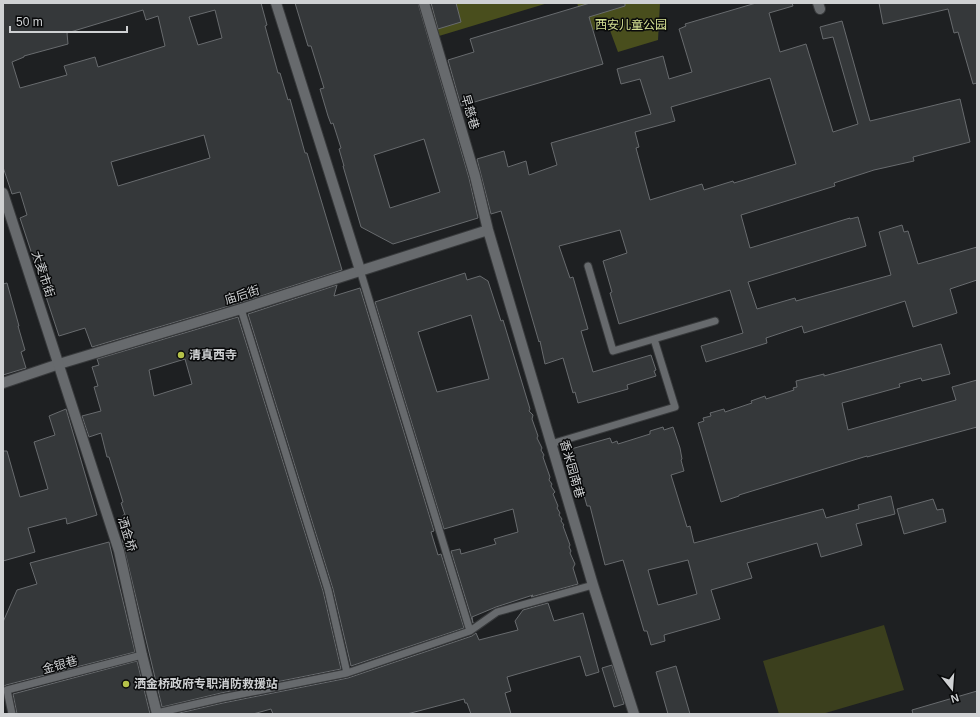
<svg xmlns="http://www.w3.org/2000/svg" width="980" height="717" font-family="Helvetica,'Noto Sans SC',sans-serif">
	<rect width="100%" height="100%" fill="#1e2022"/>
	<!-- green -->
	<path fill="#3b3f1d" d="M884,625L904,690L822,714H779L763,661Z"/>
	<!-- forest -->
	<path fill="#494e1d" d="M431,3H548L439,36Z
		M577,3H660L658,40L618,52L608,25L587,32Z"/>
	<!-- building -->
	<path fill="#35383a" stroke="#686b6e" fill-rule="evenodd" d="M3,3H261L267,25L265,26L278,73H280L288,100L290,99L305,153H307L342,270L239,303L92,347L85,328L59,336L20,218L27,215L20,192L12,194L3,167ZM143,10L146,20L158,16L165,46L98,67L95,57L64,66L67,75L20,88L12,62L24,57V56L68,44L67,33ZM215,10L222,38L198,45L189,17ZM204,135L210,158L118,186L111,162Z
		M295,3H418L469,178L478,218L393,244L361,227L343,166H344L339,149L341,148L333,123L331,124L328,116L320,89L324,88L311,46H308ZM424,139L440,192L390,208L374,155Z
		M431,3H456L461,22L438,29Z
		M590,3H625V6L589,17L603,64L461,106L448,60L474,52L470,39Z
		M756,3H792L793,6L769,13L780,52L806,44L833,132L858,124L833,37L823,39L820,27L842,21L870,121L960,99L970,142L913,157L914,161L874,170L834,183L835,186L741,215L750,248L850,218V219L858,217L866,246L748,282L757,309L795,298L796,301L891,275L879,232L902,225L904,232L908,231L918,264L977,247V280L950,289L957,313L913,327L905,301L804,333L802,326L766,338L767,343L706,362L701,346L743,333L730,290L619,324L610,293L612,292L603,261L627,253L620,230L559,246L570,278L573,277L588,329L581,331L593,372L651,355L656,370L654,371L656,376L627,385L628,389L578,403L575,392L573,393L563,358L545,364L540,341L539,342L501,211L491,214L477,159L504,151L508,167L526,161L529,175L557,165L551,143L651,114L640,79L621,84L617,69L663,56L669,79L692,72L679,29L686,26L685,24ZM770,78L796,164L734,183L733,181L704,190L702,184L650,200L636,148L639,147L635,132L675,121L671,107Z
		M879,3H977V83L973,84L958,32L954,33L948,9L883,24Z
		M465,273L467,280L480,276L488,281L501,321L503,320L530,409L529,411L533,415L532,419L538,436L537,438L542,448L541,450L544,455L543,457L550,477L549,480L552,484L551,486L555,492L553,494L558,506L557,508L560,513L559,515L562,519L561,521L564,525L563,526L570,545L569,547L571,551L570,553L575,564L573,568L578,584L531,597L533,595L496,607L472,617L473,623L451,551L460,549L461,554L496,544L494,539L518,532L513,509L444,529L375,302ZM471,315L489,379L437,392L418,332Z
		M7,283L19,326H18L25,350L21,352L26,368L3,375V284Z
		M337,285L334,296L360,288L434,531L431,532L438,555L441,554L464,628L351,666L333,589L248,314Z
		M238,317L323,591L341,669L221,693L162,707L122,539L129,537L123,515H125L121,503L123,502L109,457H107L101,433L89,437L82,416L101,411L94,387L98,386L92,367L99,365L97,359ZM185,359L192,384L154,396L149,370Z
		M941,344L950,374L922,381L921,378L899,384L900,387L842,403L848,430L956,400L952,387L977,380V427L867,457V456L739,495V496L721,502L698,423L704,421L703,418L711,416L710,413L724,409L725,412L752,403L751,401L765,396L766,399L794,390L793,388L797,387L796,381L824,374V376Z
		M66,409L97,515L67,524L66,518L28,528L35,552L3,561V451H7L20,497L48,489L34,442L55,435L49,416Z
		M663,427L664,430L673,427L680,448L682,459L681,460L684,471L671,475L687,527L690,526L694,543L823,509L826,518L859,509L858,505L891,496L895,514L856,524L862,545L821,557L817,543L747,563L752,578L711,590L720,619L664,635L665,641L651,645L647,631H644L623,560L605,565L590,506H587L571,449L610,438L612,443L617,441L618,444L650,434V431ZM688,560L697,594L658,605L648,570Z
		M933,499L937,510L943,509L946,522L904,534L897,509Z
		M109,542L135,652L6,685L3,687V622L17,590L37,584L30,563Z
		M548,603L554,621L583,613L599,672L586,676L580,656L507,677L511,691L505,693L511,714H471L467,703H465L464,699L407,714H273L271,709L253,714H175L223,703L348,678L472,636L476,633L479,640L518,630L515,621L523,610Z
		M137,661L150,714H17L13,694Z
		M612,665L624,704L614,707L602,668Z
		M676,666L690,714H668L656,672Z
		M977,691V714H913L912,710Z"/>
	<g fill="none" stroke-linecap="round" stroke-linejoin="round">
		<defs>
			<path id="lane" d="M588,266L613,351L715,321
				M360,270L470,631
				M241,309L328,590L347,673
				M551,444L675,407L654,339
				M157,713L222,698L347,673L470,631L497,612L593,585
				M12,714L7,690L142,655"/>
			<path id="street" d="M424,3L475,176L488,230L593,585L634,714
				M818,3L820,9
				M3,383L59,364L241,309L488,230"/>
			<path id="secondary" d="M276,3L360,270
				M3,193L119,551L142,655L157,714"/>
		</defs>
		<!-- lane casing -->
		<use href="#lane" stroke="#383a3c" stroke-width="9"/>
		<!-- street casing -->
		<use href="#street" stroke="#383a3c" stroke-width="12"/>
		<!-- secondary casing -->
		<use href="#secondary" stroke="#383a3c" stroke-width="12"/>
		<!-- lane -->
		<use href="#lane" stroke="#676a6d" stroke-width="7"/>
		<!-- street -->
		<use href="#street" stroke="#676a6d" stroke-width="10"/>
		<!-- secondary -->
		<use href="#secondary" stroke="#676a6d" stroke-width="10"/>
	</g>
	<!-- markers -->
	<g fill="#b5c249" stroke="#090a0b" stroke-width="1.5">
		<circle cx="181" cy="355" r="4"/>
		<circle cx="126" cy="684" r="4"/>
	</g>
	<g text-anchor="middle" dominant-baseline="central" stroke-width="3" stroke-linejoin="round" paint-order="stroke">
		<!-- park labels -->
		<g font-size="12" fill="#d6e193" stroke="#090a0b">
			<text x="631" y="25">西安儿童公园</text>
		</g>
		<!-- street labels -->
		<g font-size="12" fill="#cfd1d3" stroke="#090a0b">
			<text transform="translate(470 112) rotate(74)">早慈巷</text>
			<text transform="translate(43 274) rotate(72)">大麦市街</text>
			<text transform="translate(242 295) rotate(-18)">庙后街</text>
			<text transform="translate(572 469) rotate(74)">香米园南巷</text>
			<text transform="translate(127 534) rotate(73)">洒金桥</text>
			<text transform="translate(60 665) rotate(-15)">金银巷</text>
		</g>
		<!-- poi labels -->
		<g font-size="12" font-weight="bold" fill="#cfd1d3" stroke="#090a0b" text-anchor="start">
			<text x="189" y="355">清真西寺</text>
			<text x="134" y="684">洒金桥政府专职消防救援站</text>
		</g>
	</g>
	<!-- border -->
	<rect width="980" height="717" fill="none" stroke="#cfd1d3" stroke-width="8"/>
	<!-- north arrow -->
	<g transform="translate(952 689) rotate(163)" stroke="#090a0b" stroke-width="3" paint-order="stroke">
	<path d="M0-3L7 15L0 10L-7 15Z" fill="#cfd1d3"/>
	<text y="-6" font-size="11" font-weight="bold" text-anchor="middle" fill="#cfd1d3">N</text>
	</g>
	<!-- scale -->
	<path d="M10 26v6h117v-6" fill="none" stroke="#cfd1d3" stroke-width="2"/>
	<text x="16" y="26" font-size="12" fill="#cfd1d3" stroke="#090a0b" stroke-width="3" paint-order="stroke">50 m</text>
</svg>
